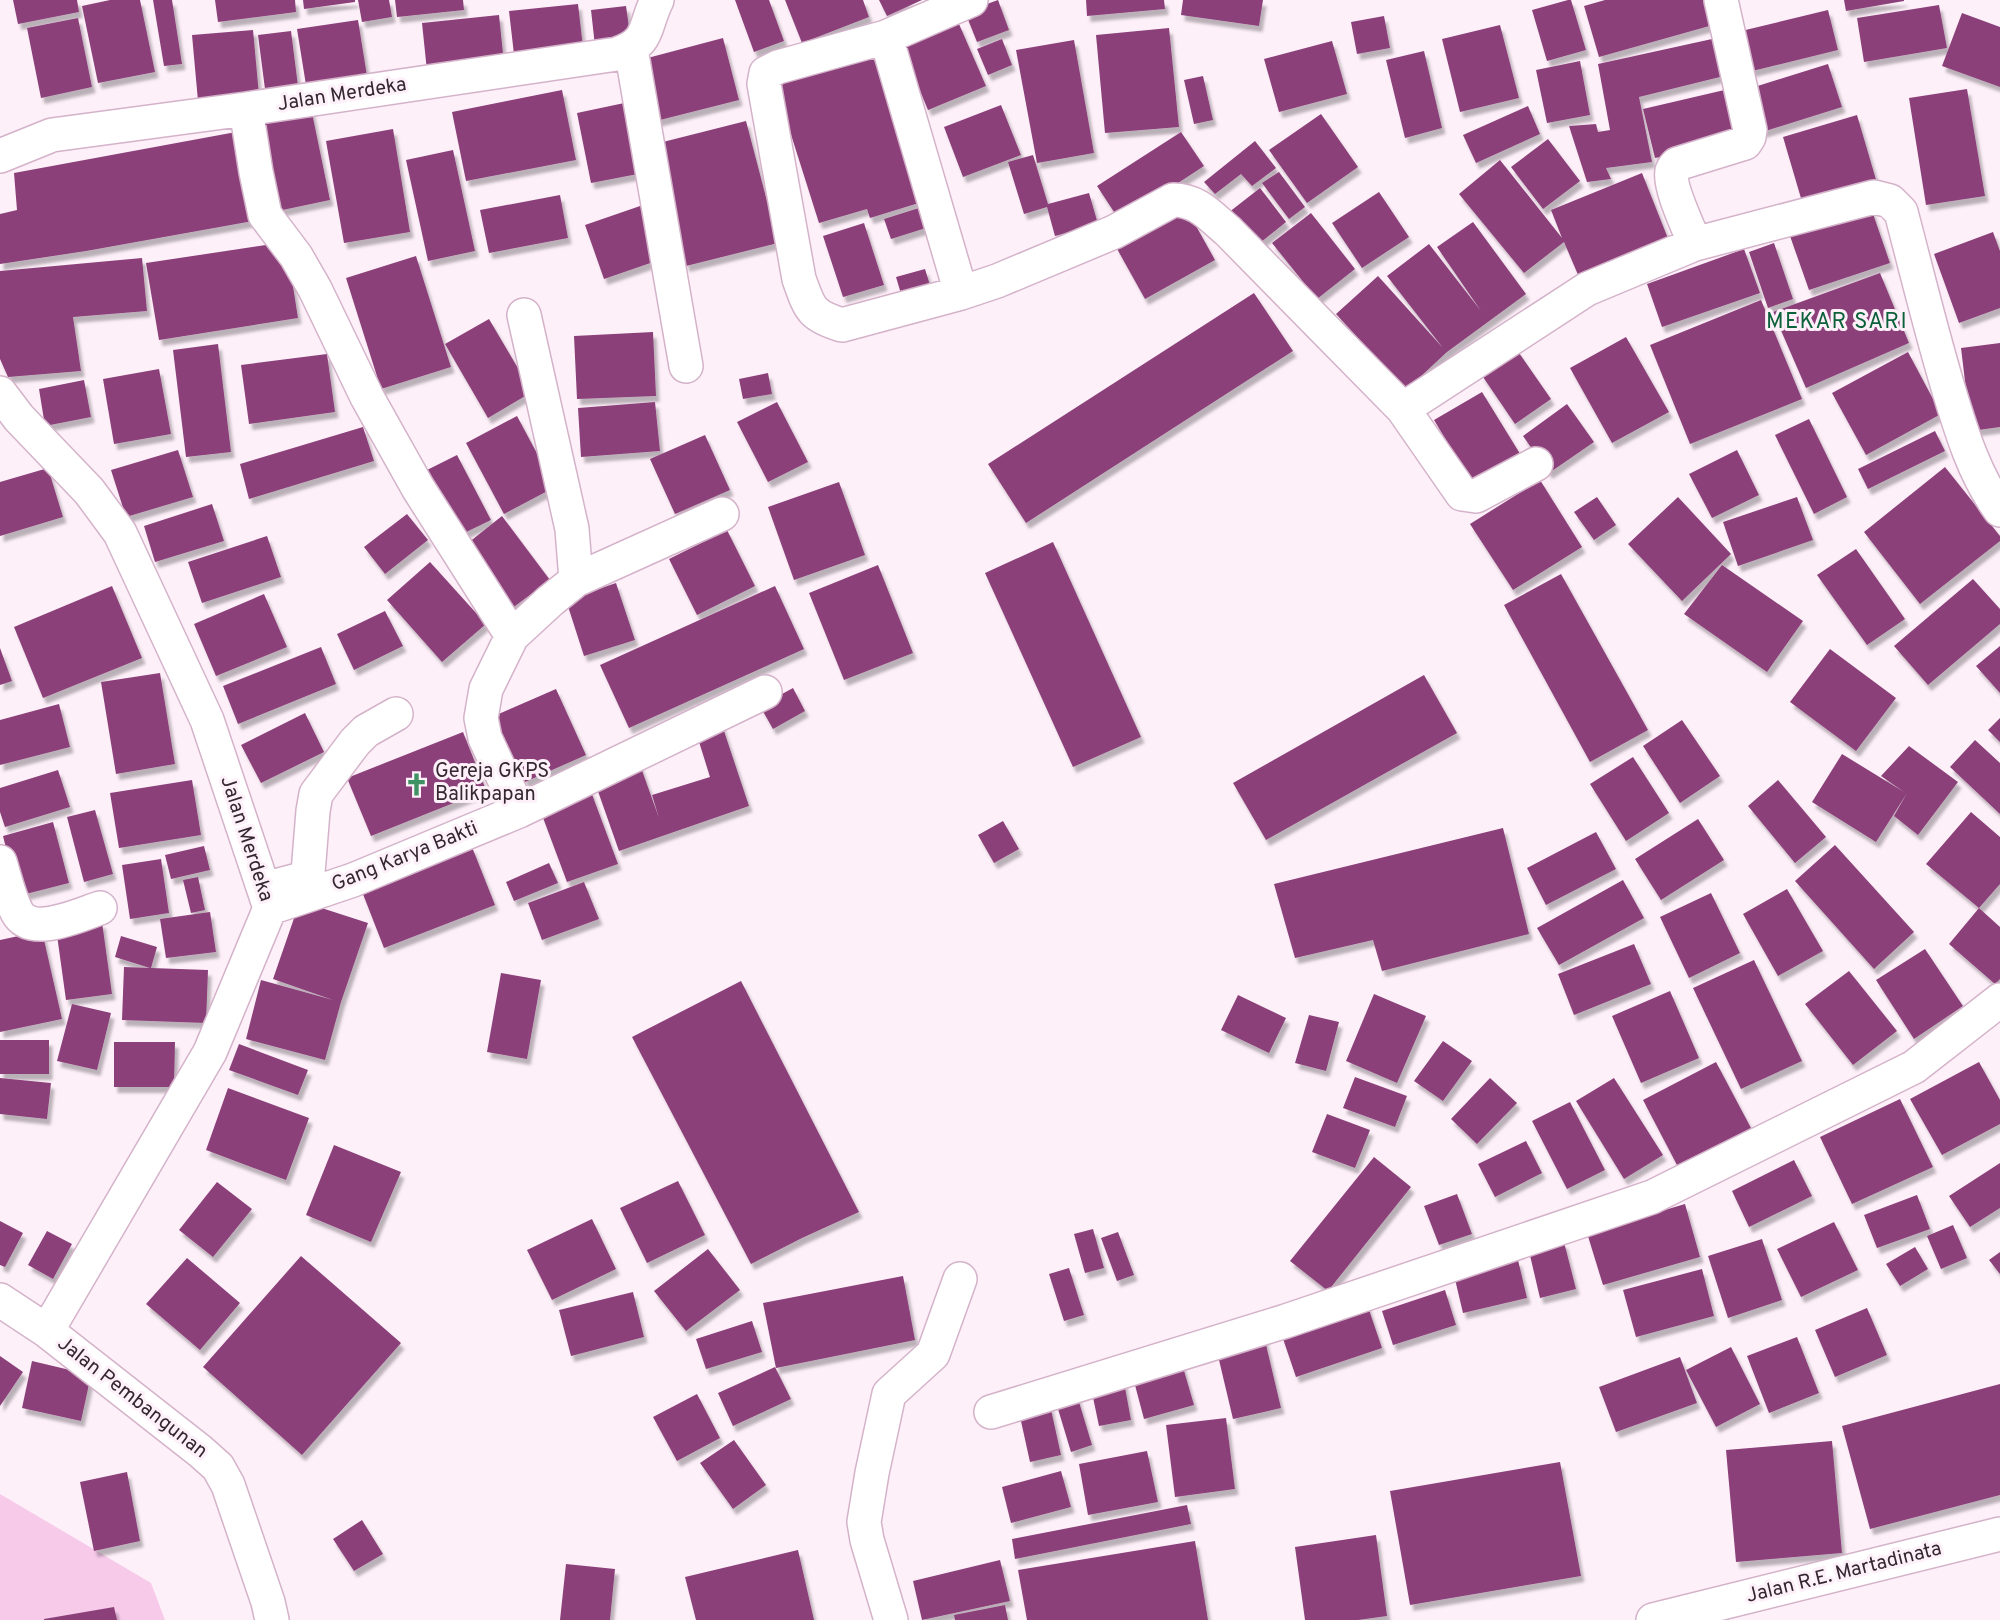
<svg xmlns="http://www.w3.org/2000/svg" width="2000" height="1620" font-family="Overpass,sans-serif">
	<defs>
		<filter id="shadow"><feDropShadow dx="3.5" dy="6" stdDeviation="1.5" flood-color="#0004"/></filter>
	</defs>
	<rect width="100%" height="100%" fill="#fef0f9"/>
	<!-- green -->
	<path fill="#f7caea" d="M0,1494L151,1583L165,1620H0Z"/>
	<!-- building -->
	<path fill="#8b417a" filter="url(#shadow)" d="M13,0H77L79,12L18,24Z
		M110,0H140L155,72L98,83L82,6Z
		M153,0H172L182,64L164,66Z
		M215,0H295L296,12L218,22Z
		M303,0H355V2L304,9Z
		M358,0H389L392,17L362,22Z
		M395,0H463L464,10L397,17Z
		M735,0H769L784,41L754,52Z
		M785,0H863L869,17L802,43Z
		M879,0H922L887,16Z
		M998,0L1009,30L977,42L965,12Z
		M1086,0H1164L1165,9L1087,16Z
		M1183,0H1263L1259,26L1181,15Z
		M1568,0H1571L1586,50L1547,61L1532,10Z
		M1605,0H1714L1720,23L1599,57L1584,6Z
		M1844,0H1904V1L1846,11Z
		M578,4L584,56L515,63L509,11Z
		M1939,5L1947,48L1864,62L1857,18Z
		M626,6L631,42L595,46L591,10Z
		M1828,10L1838,50L1744,73L1733,33Z
		M1962,13L2000,27V87L1942,66Z
		M499,15L504,63L427,71L422,23Z
		M1384,16L1390,48L1357,54L1351,22Z
		M78,18L92,87L41,98L27,28Z
		M358,20L367,76L306,85L297,29Z
		M959,24L986,86L928,110L902,48Z
		M1500,25L1519,98L1460,112L1442,39Z
		M1169,28L1179,127L1105,133L1096,35Z
		M253,30L259,95L198,101L192,35Z
		M291,31L298,86L265,89L258,35Z
		M723,38L739,100L656,121L640,60Z
		M1002,39L1012,65L988,75L977,49Z
		M1712,39L1724,76L1639,97L1652,162L1606,168L1611,179L1587,182L1569,126L1596,124L1598,132L1610,130L1598,64Z
		M1074,40L1094,153L1037,163L1016,50Z
		M1332,41L1347,94L1279,112L1264,59Z
		M1424,51L1442,128L1405,138L1386,60Z
		M875,53L922,202L870,218L867,209L819,223L775,84Z
		M1580,61L1590,115L1547,123L1536,70Z
		M1828,64L1842,107L1762,132L1748,89Z
		M1203,76L1213,120L1194,124L1184,80Z
		M1733,88L1745,138L1655,158L1643,109Z
		M1967,89L1985,196L1926,205L1909,98Z
		M562,90L576,160L466,181L452,112Z
		M629,102L643,173L591,183L577,113Z
		M1001,105L1021,155L963,177L944,127Z
		M1528,106L1540,134L1476,163L1463,135Z
		M311,108L330,200L273,212L253,120Z
		M1321,114L1358,167L1307,203L1269,150Z
		M1857,115L1877,183L1803,205L1783,137Z
		M746,121L778,243L686,266L655,144Z
		M393,129L410,232L344,243L326,141Z
		M236,132L253,221L86,251L0,264V214L17,210L14,173Z
		M1181,132L1204,166L1120,221L1097,186Z
		M1548,139L1580,181L1543,209L1511,167Z
		M1255,141L1276,168L1252,186L1241,174L1215,194L1204,182Z
		M453,150L475,251L428,261L406,160Z
		M1033,155L1048,204L1089,193L1098,224L1055,236L1047,207L1024,214L1008,162Z
		M1500,160L1562,238L1551,210L1642,173L1669,241L1579,277L1564,242L1524,273L1459,194Z
		M1279,172L1305,207L1289,219L1262,183Z
		M1260,188L1286,222L1255,247L1228,213Z
		M1379,192L1409,237L1362,268L1332,223Z
		M560,195L568,238L489,253L480,210Z
		M643,205L662,259L604,279L585,225Z
		M919,208L926,228L891,239L884,219Z
		M1186,208L1215,260L1145,299L1116,247Z
		M1871,208L1890,263L1809,290L1790,236Z
		M1311,213L1355,269L1317,299L1272,243Z
		M1473,222L1526,294L1447,352L1406,390L1336,314L1378,276L1443,348L1387,276L1429,244L1481,311L1437,247Z
		M864,223L884,285L843,297L823,236Z
		M1993,232L2000,251V308L1959,323L1934,254Z
		M286,242L298,318L159,340L146,263Z
		M1774,243L1793,299L1768,308L1749,252Z
		M1744,249L1760,293L1662,327L1647,284Z
		M416,256L451,367L381,389L346,278Z
		M142,258L147,311L73,317L81,371L8,377L0,359V271Z
		M925,269L934,298L905,307L896,277Z
		M1880,273L1909,343L1806,388L1773,312Z
		M1254,293L1293,351L1026,523L988,464Z
		M1761,300L1802,399L1690,444L1650,345Z
		M489,319L532,392L488,418L445,344Z
		M653,332L656,396L577,399L574,336Z
		M1626,337L1669,412L1612,443L1570,368Z
		M2000,343V427L1971,431L1961,348Z
		M218,344L231,452L186,457L173,350Z
		M1517,350L1551,399L1515,424L1481,374Z
		M1908,352L1941,414L1866,455L1832,393Z
		M327,354L335,412L249,424L241,365Z
		M159,369L171,434L114,444L103,379Z
		M768,373L772,394L743,399L739,379Z
		M84,380L91,417L45,426L39,389Z
		M1482,392L1522,457L1473,485L1434,420Z
		M655,402L660,451L581,457L578,408Z
		M777,402L808,462L768,482L737,422Z
		M1567,404L1594,442L1549,473L1523,436Z
		M517,416L555,487L504,514L466,443Z
		M1809,419L1847,497L1814,514L1775,435Z
		M363,427L374,461L249,499L240,464Z
		M1935,431L1945,451L1868,489L1858,469Z
		M705,435L730,490L675,514L650,459Z
		M178,450L193,497L126,517L111,470Z
		M1737,450L1759,495L1712,518L1689,474Z
		M457,455L491,520L460,535L427,470Z
		M1945,467L2000,536V541L1920,604L1864,532Z
		M48,468L63,517L0,536V482Z
		M1540,480L1582,547L1513,590L1470,524Z
		M839,482L865,555L794,580L768,507Z
		M1597,497L1616,525L1594,540L1574,512Z
		M1678,497L1731,554L1682,601L1628,544Z
		M1797,497L1813,540L1738,566L1723,522Z
		M212,504L224,541L155,562L144,526Z
		M407,514L428,540L385,574L364,547Z
		M502,516L550,580L511,609L463,547Z
		M727,530L755,586L697,615L669,559Z
		M267,536L281,577L202,603L188,562Z
		M1053,542L1141,737L1073,767L985,573Z
		M1856,549L1905,619L1867,645L1817,575Z
		M430,562L486,624L442,662L387,600Z
		M878,565L913,653L844,680L809,593Z
		M1722,565L1803,621L1767,672L1684,614Z
		M1561,574L1648,730L1590,762L1504,605Z
		M1973,579L2000,609V624L1928,685L1894,646Z
		M616,583L635,640L584,656L566,600Z
		M112,586L142,658L43,698L14,627Z
		M775,586L804,649L629,728L600,665Z
		M264,594L287,647L216,676L194,624Z
		M385,611L403,646L354,670L337,634Z
		M2000,646V693L1976,666Z
		M321,647L336,684L238,724L223,686Z
		M0,648L12,681L0,685Z
		M1830,649L1896,698L1856,751L1790,702Z
		M160,673L175,764L116,774L101,682Z
		M1424,675L1457,733L1266,840L1233,783Z
		M793,688L805,711L773,729L760,706Z
		M556,689L586,755L525,782L494,716Z
		M59,704L70,747L0,765V720Z
		M305,713L324,752L261,783L241,745Z
		M2000,718V742L1988,730Z
		M1682,720L1720,776L1680,803L1643,746Z
		M721,722L749,806L619,851L593,777L639,762L659,818L652,795L710,777L696,732Z
		M463,732L486,790L371,836L347,778Z
		M1975,740L2000,763V814L1950,767Z
		M1909,746L1958,782L1918,835L1894,816L1907,793L1876,842L1812,802L1842,754L1904,792L1881,776Z
		M1633,757L1669,813L1626,841L1590,784Z
		M58,770L70,807L5,827L0,812V788Z
		M192,780L201,835L119,848L110,793Z
		M1778,780L1826,837L1795,863L1748,806Z
		M590,789L618,864L567,882L539,807Z
		M95,810L113,874L84,882L67,817Z
		M1971,812L2000,837V884L1979,908L1926,864Z
		M1698,819L1724,860L1661,900L1635,859Z
		M1003,821L1019,849L994,863L978,835Z
		M53,822L69,883L18,896L3,836Z
		M1503,828L1529,934L1382,971L1373,940L1295,958L1274,884Z
		M1596,832L1616,869L1546,905L1527,868Z
		M1835,845L1914,932L1874,969L1795,881Z
		M204,846L210,870L171,879L165,855Z
		M472,847L495,905L384,948L361,889Z
		M161,859L169,913L130,919L122,865Z
		M549,863L558,883L514,901L506,882Z
		M198,877L205,910L191,913L183,880Z
		M1623,880L1644,918L1559,965L1537,928Z
		M584,882L599,919L542,940L528,903Z
		M1787,889L1823,951L1778,976L1743,914Z
		M1711,893L1740,953L1689,978L1660,917Z
		M300,901L368,923L341,1002L325,1060L246,1039L261,980L333,1000L273,979Z
		M1979,908L2000,927V979L1995,984L1949,944Z
		M210,912L216,952L166,958L160,919Z
		M102,922L112,994L66,1000L56,928Z
		M42,931L62,1019L0,1032V940Z
		M121,936L157,947L151,968L208,970L206,1023L122,1020L124,967L150,968L115,957Z
		M1634,944L1651,984L1574,1015L1558,974Z
		M1925,949L1963,1006L1914,1039L1876,980Z
		M1754,960L1802,1061L1741,1089L1693,988Z
		M1849,971L1897,1031L1853,1065L1805,1004Z
		M501,973L541,980L527,1059L487,1052Z
		M741,981L859,1212L802,1238L751,1264L632,1037Z
		M1670,991L1699,1058L1641,1083L1612,1016Z
		M1374,994L1426,1016L1397,1083L1346,1061Z
		M1238,995L1286,1018L1269,1053L1221,1030Z
		M72,1004L111,1013L97,1070L57,1061Z
		M1309,1015L1339,1022L1326,1071L1295,1063Z
		M0,1040H49V1074H0Z
		M1443,1041L1472,1061L1443,1101L1414,1081Z
		M114,1042H175L174,1087H114Z
		M239,1044L308,1070L298,1095L229,1070Z
		M1716,1062L1751,1128L1677,1165L1643,1100Z
		M1979,1062L2000,1100V1124L1942,1155L1910,1099Z
		M1355,1077L1407,1096L1395,1127L1343,1108Z
		M0,1078L51,1083L47,1119L0,1114Z
		M1490,1078L1517,1103L1477,1144L1451,1119Z
		M1614,1078L1663,1155L1624,1179L1576,1101Z
		M228,1088L309,1118L286,1180L206,1150Z
		M1900,1099L1933,1167L1852,1204L1820,1137Z
		M1570,1102L1605,1170L1567,1189L1532,1121Z
		M1327,1114L1370,1130L1355,1168L1312,1152Z
		M1526,1141L1542,1173L1495,1197L1478,1164Z
		M334,1145L401,1172L371,1242L306,1215Z
		M1374,1157L1411,1187L1328,1291L1290,1261Z
		M1794,1160L1812,1196L1749,1227L1732,1191Z
		M2000,1163V1208L1970,1227L1949,1196Z
		M678,1181L705,1235L647,1263L620,1208Z
		M217,1182L252,1209L213,1257L179,1230Z
		M1457,1194L1472,1234L1439,1245L1424,1206Z
		M1917,1195L1930,1229L1877,1248L1864,1215Z
		M1685,1204L1700,1257L1603,1285L1587,1233Z
		M592,1219L616,1269L552,1300L527,1250Z
		M0,1221L23,1233L5,1267L0,1265Z
		M1834,1222L1858,1270L1801,1297L1777,1249Z
		M1953,1225L1967,1258L1941,1269L1927,1236Z
		M1093,1229L1104,1268L1085,1273L1074,1234Z
		M47,1231L72,1244L53,1279L28,1265Z
		M1118,1232L1134,1275L1117,1281L1101,1238Z
		M1762,1239L1782,1300L1728,1318L1708,1256Z
		M1564,1242L1576,1289L1540,1298L1529,1251Z
		M1915,1247L1928,1269L1900,1286L1886,1264Z
		M708,1249L740,1290L686,1331L654,1291Z
		M2000,1252V1274L1989,1260Z
		M301,1256L401,1343L302,1455L203,1367Z
		M187,1258L240,1303L200,1350L146,1304Z
		M1518,1260L1527,1298L1463,1313L1454,1275Z
		M1069,1268L1084,1315L1064,1321L1049,1274Z
		M1702,1269L1714,1316L1636,1337L1623,1290Z
		M903,1276L915,1340L776,1368L763,1303Z
		M1445,1290L1456,1325L1393,1345L1382,1311Z
		M633,1292L644,1337L571,1356L559,1310Z
		M1365,1298L1382,1348L1296,1377L1279,1327Z
		M1867,1308L1887,1355L1835,1377L1815,1330Z
		M752,1321L762,1352L706,1369L696,1339Z
		M1263,1332L1281,1408L1233,1419L1215,1343Z
		M1797,1337L1819,1393L1769,1413L1747,1356Z
		M1731,1347L1760,1404L1716,1427L1686,1370Z
		M0,1356L23,1372L0,1406Z
		M1180,1357L1194,1405L1144,1419L1131,1370Z
		M1680,1357L1697,1403L1616,1432L1599,1387Z
		M32,1361L91,1375L81,1421L22,1408Z
		M775,1367L791,1399L733,1426L718,1393Z
		M1123,1377L1131,1420L1099,1426L1090,1383Z
		M2000,1384V1495L1870,1529L1842,1426Z
		M1076,1392L1092,1445L1071,1452L1055,1399Z
		M697,1394L720,1438L677,1461L653,1417Z
		M1050,1405L1061,1455L1030,1462L1019,1412Z
		M1226,1418L1235,1489L1175,1497L1166,1425Z
		M734,1440L766,1485L733,1509L700,1463Z
		M1832,1441L1842,1553L1736,1562L1726,1450Z
		M1147,1451L1158,1502L1088,1515L1079,1464Z
		M1560,1462L1581,1576L1410,1605L1390,1491Z
		M1061,1471L1071,1507L1011,1523L1002,1487Z
		M127,1472L140,1541L94,1551L80,1482Z
		M1187,1505L1191,1524L1015,1559L1012,1539Z
		M362,1520L383,1554L354,1571L333,1539Z
		M1376,1535L1387,1616L1358,1620H1305L1295,1547Z
		M1195,1541L1208,1620H1027L1018,1570Z
		M798,1550L814,1620H696L685,1577Z
		M1000,1560L1010,1601L922,1620L913,1581Z
		M566,1564L615,1569L610,1620H560Z
		M1005,1605L1008,1620H955L954,1615Z
		M114,1607L117,1620H44V1619Z"/>
	<g fill="none" stroke-linecap="round" stroke-linejoin="round">
		<defs>
			<path id="minor" d="M971,0L886,37L778,67L766,73L764,84L799,279C810,309 810,315 842,325L961,293L997,281L1114,232L1173,200C1198,200 1210,216 1228,231L1403,409L1587,289L1695,244L1874,197L1890,201L1901,212C1916,269 1930,327 1947,384C1960,427 1973,473 2000,510
				M886,37L961,293
				M631,49L686,366
				M246,109L256,172L265,215L296,256L315,289L367,397L418,488L512,636
				M0,156L52,135L246,109L617,54C651,42 643,28 657,0
				M1695,244C1689,229 1668,185 1672,171C1673,168 1674,167 1677,164L1745,143L1749,137L1750,130L1721,0
				M524,315L572,529L576,580
				M0,393L19,418L89,491L120,533L207,720L270,908L210,1052L47,1331
				M1403,409L1462,494L1476,496L1536,464
				M519,811L485,738L481,718L486,689L512,636L550,601L576,580L722,514
				M0,862C5,878 9,897 17,912C31,938 79,915 100,908
				M268,888L302,879L308,873L313,811L316,794L355,742L366,731L396,714
				M270,908L353,880L519,811L765,692
				M0,1300L47,1331L200,1451L218,1467L228,1485L268,1602L272,1620
				M991,1412L1286,1321L1652,1197L1914,1067L2000,1000
				M891,1620L867,1540L864,1522L872,1473L889,1394L933,1354L960,1279
				M1653,1620L2000,1534"/>
		</defs>
		<!-- minor casing -->
		<use href="#minor" stroke="#d4b3ca" stroke-width="36"/>
		<!-- minor -->
		<use href="#minor" stroke="#fff" stroke-width="33"/>
	</g>
	<!-- icons -->
	<defs>
		<symbol id="church-bare" viewBox="-9 -9 18 18"><path d="M-1.2-6h2.4v3.5h3.3v2.4h-3.3V6h-2.4V-.1h-3.3v-2.4h3.3Z" fill="#3f9264" stroke="#fef0f9" stroke-width="2.5" paint-order="stroke"/></symbol>
	</defs>
	<g fill-rule="evenodd">
		<use href="#church-bare" x="400" y="768" width="33" height="33"/>
	</g>
	<g text-anchor="middle" dominant-baseline="central" stroke-width="6" stroke-linejoin="round" paint-order="stroke">
		<!-- street labels -->
		<g font-size="20" fill="#342730" stroke="#fef0f9">
			<text transform="translate(342 95) rotate(-9)">Jalan Merdeka</text>
			<text transform="translate(246 839) rotate(72)">Jalan Merdeka</text>
			<text transform="translate(405 857) rotate(-22)">Gang Karya Bakti</text>
			<text transform="translate(132 1398) rotate(38)">Jalan Pembangunan</text>
			<text transform="translate(1844 1573) rotate(-14)">Jalan R.E. Martadinata</text>
		</g>
		<!-- poi labels -->
		<g font-size="20" fill="#342730" stroke="#fef0f9" text-anchor="start">
			<text x="435" y="772">Gereja GKPS<tspan x="435" dy="23">Balikpapan</tspan></text>
		</g>
		<!-- quarter labels -->
		<g font-size="22" letter-spacing="1.5" fill="#0b613a" stroke="#fef0f9">
			<text x="1837" y="322">MEKAR SARI</text>
		</g>
	</g>
</svg>
